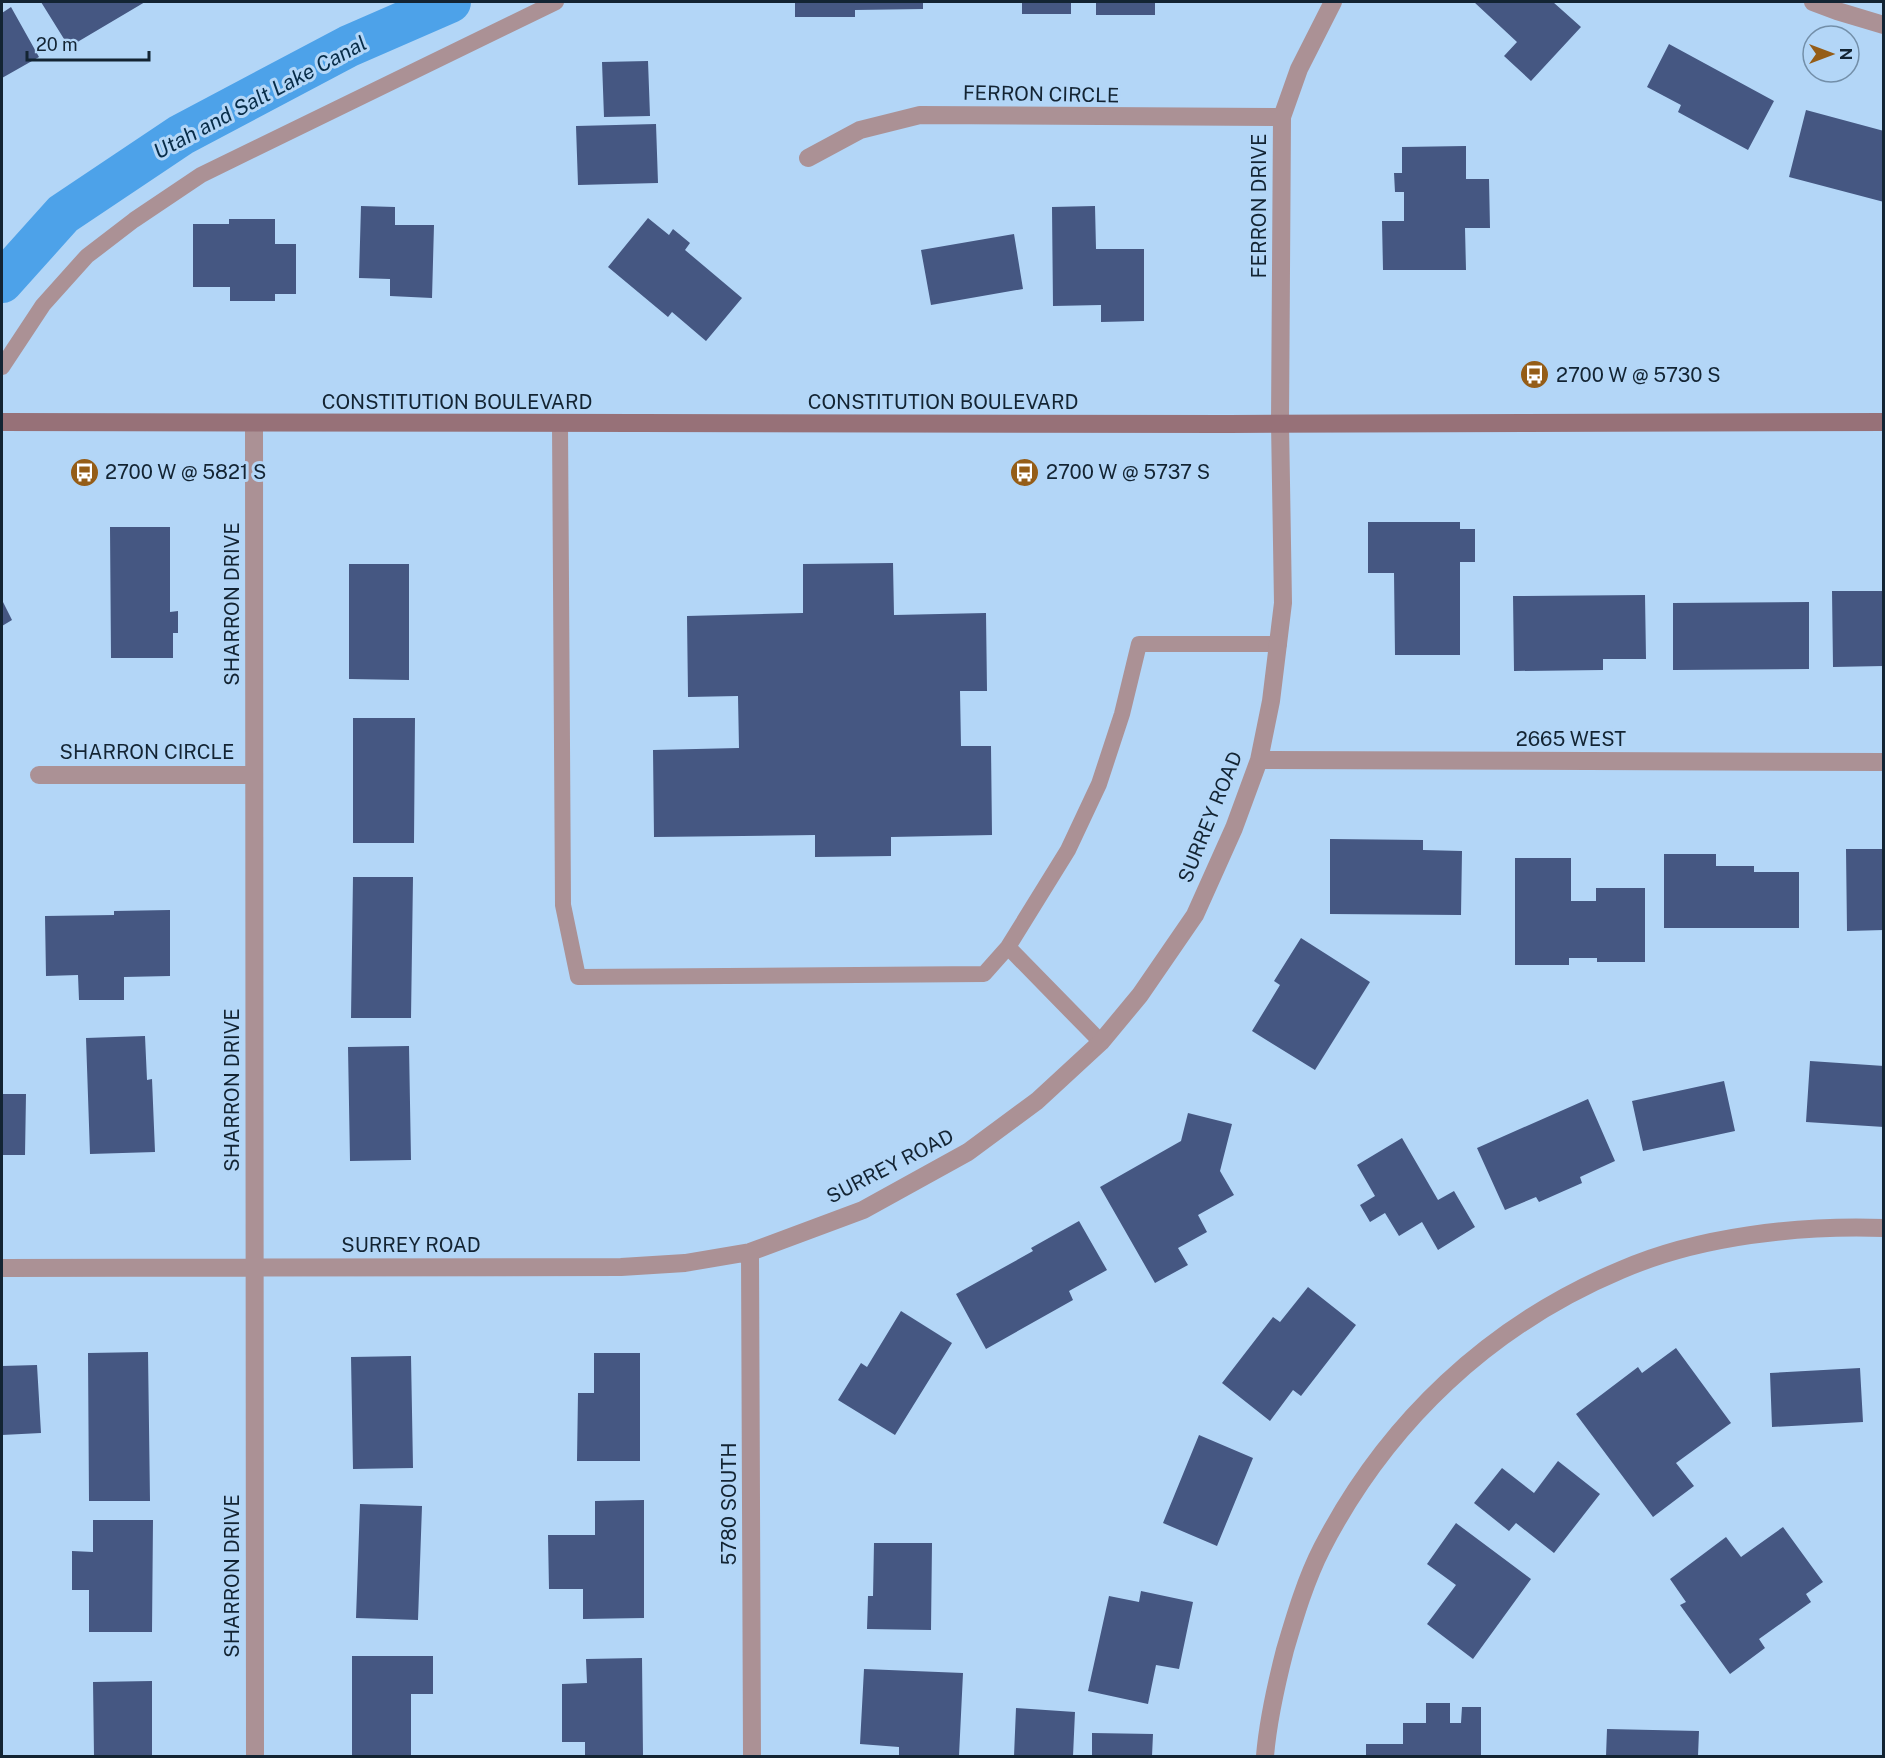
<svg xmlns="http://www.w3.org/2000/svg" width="1885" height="1758" font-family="'Public Sans',sans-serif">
	<rect width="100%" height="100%" fill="#b3d6f7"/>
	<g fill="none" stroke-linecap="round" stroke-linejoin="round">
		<!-- canal -->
		<path stroke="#4da2e9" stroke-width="42" d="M2,282L63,214L181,135L349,46L450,2"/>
	</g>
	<!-- building -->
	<path fill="#455782" d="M41,2H145L69,47Z
		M795,2H923V9L855,10V17H795Z
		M1022,2H1071V14H1022Z
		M1096,2H1155V15H1096Z
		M1474,2H1553L1581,27L1531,81L1504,56L1517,42Z
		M11,7L39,57L2,78V13Z
		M1669,44L1774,101L1748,150L1678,112L1681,105L1647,87Z
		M648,61L650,116L604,117L602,62Z
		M1806,110L1884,131V202L1789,177Z
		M656,124L658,183L578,185L576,126Z
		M1466,146V179H1489L1490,228H1465L1466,270H1383L1382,221H1404V192H1395L1394,173H1402V147Z
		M361,206L395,207V225H434L432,298L390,296V279L359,278Z
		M1095,206L1096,249H1144V321L1101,322V305L1053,306L1052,207Z
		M648,218L669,235L673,229L690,243L685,250L742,298L706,341L672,312L668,317L608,267Z
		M229,219H275V244H296V294H275V301H230V287H193V224H229Z
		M1014,234L1023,289L931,305L921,250Z
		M1368,522H1460V529H1475V562H1460V655H1395L1394,573H1368Z
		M110,527H170V612L178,611V633H173V658H111Z
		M893,563L894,615L986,613L987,691H960L961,746H991L992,835L891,837V856L815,857V835L654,837L653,750L739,748L738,696L688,697L687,616L803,613V564Z
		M349,564H409V680L349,679Z
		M1832,591H1884V666L1833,667Z
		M1645,595L1646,659H1603V670L1514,671L1513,596Z
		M2,600L12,620L2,626Z
		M1809,602V669L1673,670V603Z
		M353,718H415L414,843H353Z
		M1330,839L1423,840V850L1462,851L1461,915L1330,914Z
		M1846,849H1884V930L1847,931Z
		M1664,854H1716V866H1754V872H1799V928H1664Z
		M1515,858H1571V901H1596V888H1645V962H1597V958H1569V965H1515Z
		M353,877H413L411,1018H351Z
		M170,910V976L124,977V1000H79L78,975L46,976L45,916L114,915V911Z
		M1301,938L1370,982L1315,1070L1252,1031L1280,985L1274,981Z
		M145,1036L147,1080L152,1079L155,1152L90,1154L86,1038Z
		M409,1046L411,1160L350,1161L348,1047Z
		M1810,1061L1884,1066V1127L1806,1122Z
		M1724,1081L1735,1131L1643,1151L1632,1101Z
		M2,1094H26L25,1155H2Z
		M1588,1099L1615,1161L1580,1177L1582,1183L1539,1202L1536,1197L1505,1210L1477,1148Z
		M1188,1113L1232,1124L1220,1171L1234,1195L1198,1215L1207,1232L1178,1248L1188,1265L1155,1283L1100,1187L1181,1141Z
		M1402,1138L1438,1200L1454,1191L1475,1227L1438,1250L1422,1222L1399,1236L1385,1213L1370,1222L1360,1205L1375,1196L1357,1165Z
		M1079,1221L1107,1270L1069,1291L1073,1300L986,1349L956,1294L1033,1251L1031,1248Z
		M1308,1287L1356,1325L1301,1396L1293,1390L1270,1421L1222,1383L1273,1317L1280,1322Z
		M901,1311L952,1343L895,1435L838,1400L861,1363L867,1367Z
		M1676,1348L1731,1423L1676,1463L1694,1486L1653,1517L1576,1414L1638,1367L1642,1373Z
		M148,1352L150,1501H89L88,1353Z
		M594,1353H640V1461H577L578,1393H594Z
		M411,1356L413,1468L353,1469L351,1357Z
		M37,1365L41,1433L2,1435V1366Z
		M1860,1368L1863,1422L1772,1427L1770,1373Z
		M1199,1435L1253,1458L1217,1546L1163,1523Z
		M1558,1461L1600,1494L1554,1553L1516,1523L1509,1531L1474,1503L1502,1468L1534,1493Z
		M644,1500V1618L583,1619V1589H549L548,1535H595V1501Z
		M360,1504L422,1506L418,1620L356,1618Z
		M93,1520H153L152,1632H89V1590H72V1551L93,1552Z
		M1456,1523L1531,1579L1473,1659L1427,1624L1456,1585L1427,1564Z
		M1783,1527L1823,1582L1806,1594L1811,1602L1759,1639L1765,1648L1730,1674L1680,1605L1686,1602L1670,1579L1726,1537L1741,1557Z
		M874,1543H932L931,1630L867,1629L868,1596H873Z
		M1141,1591L1193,1602L1179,1669L1156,1665L1148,1704L1088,1691L1109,1596L1139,1602Z
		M352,1656H433V1694H411V1756H352Z
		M642,1658L643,1756H585V1742H562V1684L587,1683L586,1659Z
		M864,1669L963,1673L959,1756H899V1747L860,1744Z
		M152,1681V1756H94L93,1682Z
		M1426,1703H1450V1723H1461L1462,1707H1481V1756H1366V1744H1403V1723H1426Z
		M1016,1708L1075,1712L1073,1756H1014Z
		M1607,1729L1699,1731L1698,1756H1606Z
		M1092,1733L1153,1734L1152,1756H1092Z"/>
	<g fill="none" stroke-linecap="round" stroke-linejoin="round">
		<!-- lane -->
		<path stroke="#ab9195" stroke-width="16" d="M2,367L43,305L87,256L134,220L201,175L556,2
			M560,424L563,905L578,977L984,974L1008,947L1068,850L1099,784L1122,714L1139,644H1279
			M1008,947L1101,1042"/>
		<!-- street -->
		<path stroke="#ab9195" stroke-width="18" d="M1813,2L1837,11L1884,25
			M808,158L860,130L920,115L1282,117
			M254,424L255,1756
			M1259,760L1884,762
			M39,775H254
			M750,1252L752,1756
			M2,1268L621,1267L685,1263L750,1252L863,1210L968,1152L1037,1101L1101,1042L1140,995L1195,915L1234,828L1259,760L1271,701L1283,603L1280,423L1282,117L1299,69L1333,2
			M1265,1756C1268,1720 1276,1685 1285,1650C1295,1616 1306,1579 1322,1548C1387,1422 1490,1325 1621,1270C1699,1236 1799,1225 1884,1228"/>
		<!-- secondary -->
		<path stroke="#977178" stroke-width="18" d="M2,422L1229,424L1884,422"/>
	</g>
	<!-- icons -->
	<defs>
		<symbol id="bus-disc" viewBox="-11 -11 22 22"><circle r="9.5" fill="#955d17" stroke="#b3d6f7"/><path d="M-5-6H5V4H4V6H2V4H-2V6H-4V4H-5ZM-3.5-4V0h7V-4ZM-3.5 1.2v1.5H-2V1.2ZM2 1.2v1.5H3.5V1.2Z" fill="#fff"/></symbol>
	</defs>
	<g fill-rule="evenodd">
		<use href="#bus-disc" x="1518" y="358" width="33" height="33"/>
		<use href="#bus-disc" x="68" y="456" width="33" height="33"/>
		<use href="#bus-disc" x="1008" y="456" width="33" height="33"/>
	</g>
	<g text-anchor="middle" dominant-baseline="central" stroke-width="6" stroke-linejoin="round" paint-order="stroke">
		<!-- street labels -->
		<g font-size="20" fill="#132433" stroke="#b3d6f7">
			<text transform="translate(1041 94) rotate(1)">FERRON CIRCLE</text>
			<text transform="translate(1259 206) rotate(-90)">FERRON DRIVE</text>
			<text x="457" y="402">CONSTITUTION BOULEVARD</text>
			<text x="943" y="402">CONSTITUTION BOULEVARD</text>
			<text transform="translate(232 604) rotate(-90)">SHARRON DRIVE</text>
			<text x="1571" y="739">2665 WEST</text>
			<text x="147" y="752">SHARRON CIRCLE</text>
			<text transform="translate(1210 817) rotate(-68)">SURREY ROAD</text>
			<text transform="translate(232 1090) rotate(-90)">SHARRON DRIVE</text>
			<text transform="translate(890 1166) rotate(-27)">SURREY ROAD</text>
			<text x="411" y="1245">SURREY ROAD</text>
			<text transform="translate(729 1504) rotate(-90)">5780 SOUTH</text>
			<text transform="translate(232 1576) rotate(-90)">SHARRON DRIVE</text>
		</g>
		<!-- poi labels -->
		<g font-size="20" fill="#132433" stroke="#b3d6f7" text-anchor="start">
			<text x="1556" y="375">2700 W @ 5730 S</text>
			<text x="105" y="472">2700 W @ 5821 S</text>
			<text x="1046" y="472">2700 W @ 5737 S</text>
		</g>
		<!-- water labels -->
		<g font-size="21" font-style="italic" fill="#072c48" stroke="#b3d6f7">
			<text transform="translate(260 97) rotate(-28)">Utah and Salt Lake Canal</text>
		</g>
	</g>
	<!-- border -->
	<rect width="1885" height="1758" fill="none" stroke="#132433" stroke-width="6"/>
	<!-- north arrow -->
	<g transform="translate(1831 54) rotate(90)"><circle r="28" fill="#b3d6f7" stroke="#738fa9" stroke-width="1.5"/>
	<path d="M0-4.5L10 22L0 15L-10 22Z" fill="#955d17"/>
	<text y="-9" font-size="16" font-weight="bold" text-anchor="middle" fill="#132433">N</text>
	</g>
	<!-- scale -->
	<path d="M27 51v9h122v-9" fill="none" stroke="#132433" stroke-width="3"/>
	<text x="36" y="51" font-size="18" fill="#132433" stroke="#b3d6f7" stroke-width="4.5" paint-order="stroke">20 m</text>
</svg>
